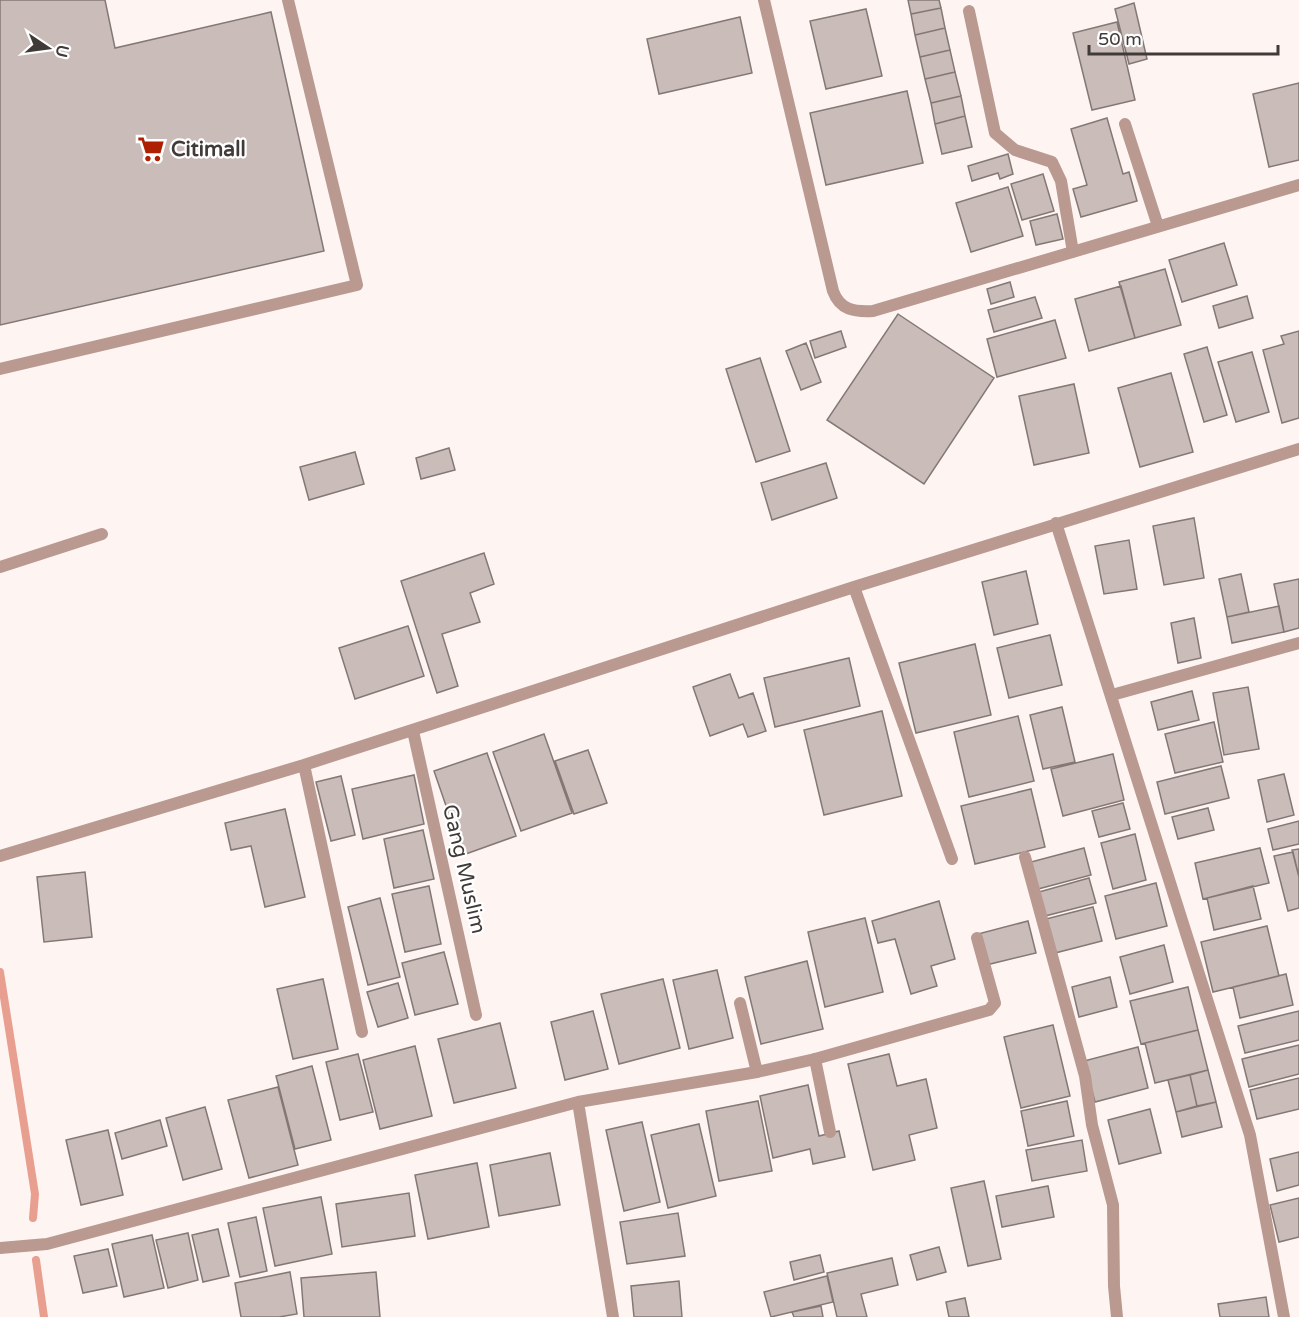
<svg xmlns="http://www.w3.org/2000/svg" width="1299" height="1317" font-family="'Varela Round',sans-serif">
	<rect width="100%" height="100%" fill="#fef5f3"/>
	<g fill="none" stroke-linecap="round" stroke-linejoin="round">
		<!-- stream -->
		<path stroke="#e99f8f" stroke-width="8" d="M0,972L35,1194L33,1218
			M36,1260L44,1317"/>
	</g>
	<!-- building -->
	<path fill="#cabcb9" stroke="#847875" stroke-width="1.5" d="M0,0H105L115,48L271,12L324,251L0,325Z
		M908,0H939L941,8L911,14Z
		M1134,3L1147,59L1129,64L1115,9Z
		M941,8L945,28L915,35L911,14Z
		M866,9L882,76L826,89L810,21Z
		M740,17L752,73L659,94L647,39Z
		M1117,22L1135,100L1092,110L1073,33Z
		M945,28L950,50L920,57L915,35Z
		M950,50L955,72L925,79L920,57Z
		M955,72L961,96L931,103L925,79Z
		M1299,83V160L1269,167L1253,94Z
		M907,91L923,163L826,185L810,113Z
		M961,96L965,116L935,124L931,103Z
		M965,116L972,147L942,154L935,124Z
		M1107,118L1123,174L1129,172L1137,201L1081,217L1073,189L1087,185L1071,129Z
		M1008,154L1013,174L1000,179L998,173L972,181L968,166Z
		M1043,174L1054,211L1022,220L1011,184Z
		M1008,187L1023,236L971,252L956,203Z
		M1057,214L1063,239L1036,245L1030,221Z
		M1224,243L1237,285L1182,302L1169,260Z
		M1165,269L1181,325L1135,338L1119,282Z
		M1010,282L1014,297L991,304L987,289Z
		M1121,286L1135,338L1089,351L1075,299Z
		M1247,296L1253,318L1219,328L1213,306Z
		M1035,297L1042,318L994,332L988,310Z
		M898,314L994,378L924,484L827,420Z
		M1055,320L1066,358L997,377L987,339Z
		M841,331L846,347L815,358L810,341Z
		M1299,331V418L1282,423L1263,350L1284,344L1281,336Z
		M806,343L821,382L801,390L786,351Z
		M1207,347L1227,415L1204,422L1184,354Z
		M1252,352L1269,412L1236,422L1218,362Z
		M760,358L790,451L756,462L726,369Z
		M1171,373L1193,452L1140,467L1118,388Z
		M1074,384L1089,453L1034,465L1019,396Z
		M449,448L455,470L421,479L416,458Z
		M355,452L364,484L309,500L300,467Z
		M826,463L837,498L772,520L761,483Z
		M1194,518L1204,578L1164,585L1153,526Z
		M1129,540L1137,589L1104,594L1095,546Z
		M484,553L494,584L470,593L480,622L442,634L458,686L437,693L401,581Z
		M1026,571L1038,624L994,635L982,582Z
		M1241,574L1249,612L1227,617L1219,579Z
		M1299,579V628L1284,632L1274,584Z
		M1279,606L1284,632L1232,643L1227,617Z
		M1194,618L1201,658L1178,663L1171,623Z
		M408,626L424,676L355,699L339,648Z
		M1050,635L1062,685L1009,698L997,648Z
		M975,644L991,715L916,733L899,663Z
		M849,658L860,706L775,727L764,678Z
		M730,674L739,698L753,693L766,731L748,737L743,724L710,736L693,687Z
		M1248,687L1259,749L1224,755L1213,693Z
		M1192,691L1199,720L1158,730L1151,702Z
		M1062,707L1075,762L1043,769L1030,715Z
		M882,711L902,796L824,815L804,730Z
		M1018,716L1034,781L969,797L954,732Z
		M1214,722L1223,762L1175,773L1165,734Z
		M544,734L572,813L521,831L493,752Z
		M588,750L607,803L574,814L555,761Z
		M487,753L516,836L463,855L434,771Z
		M1113,754L1124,800L1063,816L1051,769Z
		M1221,766L1229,798L1165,814L1157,782Z
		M1284,774L1294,815L1267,822L1258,780Z
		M414,775L424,824L363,839L352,789Z
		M341,776L355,835L331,841L316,782Z
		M1031,789L1045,847L975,864L961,806Z
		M1123,803L1130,829L1099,837L1092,811Z
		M1208,808L1214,830L1178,839L1172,817Z
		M285,809L305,897L265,907L251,846L231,850L225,823Z
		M1299,821V844L1273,850L1268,829Z
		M423,830L434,879L394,888L384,839Z
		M1135,834L1146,880L1113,889L1101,843Z
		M1084,848L1091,875L1038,889L1031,862Z
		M1260,848L1269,883L1203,899L1195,863Z
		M1299,849V877L1292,850Z
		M1293,852L1299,877V908L1288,911L1274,856Z
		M85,872L92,937L44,942L37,877Z
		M1089,878L1096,903L1045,916L1039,892Z
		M1156,883L1167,926L1116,939L1105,896Z
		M429,886L441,944L405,952L392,894Z
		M1253,886L1261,919L1214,930L1207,898Z
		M380,898L400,977L368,985L348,907Z
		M939,901L955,959L931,966L937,986L911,994L895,939L878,943L872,921Z
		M1093,907L1102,941L1055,953L1046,919Z
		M865,918L883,992L825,1007L808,932Z
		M1028,921L1036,953L986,965L978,934Z
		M1267,926L1279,976L1213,992L1201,942Z
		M1164,945L1173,982L1130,994L1120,957Z
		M444,952L458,1004L415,1015L402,963Z
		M807,961L823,1029L761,1044L745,977Z
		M717,970L733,1038L689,1049L673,980Z
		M1286,974L1293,1005L1240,1018L1233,987Z
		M1110,977L1117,1007L1079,1017L1072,987Z
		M323,979L338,1049L293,1059L277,989Z
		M663,979L680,1048L619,1064L601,994Z
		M398,983L408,1018L378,1027L367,992Z
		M1188,987L1198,1030L1141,1044L1130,1001Z
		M593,1011L608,1069L565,1080L551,1022Z
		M1299,1011V1040L1245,1053L1238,1026Z
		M500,1023L516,1088L454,1103L438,1039Z
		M1053,1025L1070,1096L1021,1108L1004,1037Z
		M1198,1030L1208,1070L1155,1083L1145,1043Z
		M1299,1045V1074L1249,1087L1242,1059Z
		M415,1046L432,1116L380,1129L363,1060Z
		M1138,1047L1148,1088L1095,1102L1084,1061Z
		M358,1054L373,1112L340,1120L326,1062Z
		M889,1054L897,1086L926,1079L937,1128L909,1135L915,1160L873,1170L848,1064Z
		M312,1066L331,1140L295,1149L276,1076Z
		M1208,1070L1216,1102L1197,1106L1190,1075Z
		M1190,1075L1197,1106L1176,1112L1168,1080Z
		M1299,1078V1109L1257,1119L1250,1090Z
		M808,1085L819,1136L839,1131L845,1157L813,1164L810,1149L773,1158L760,1096Z
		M278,1087L298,1165L249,1178L228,1100Z
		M758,1101L772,1171L719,1181L706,1111Z
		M1067,1101L1074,1136L1028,1146L1021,1111Z
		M1216,1102L1222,1127L1182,1137L1176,1112Z
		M205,1107L222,1169L183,1180L166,1118Z
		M1150,1109L1161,1153L1119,1164L1108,1120Z
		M160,1120L167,1146L122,1159L115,1133Z
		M642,1122L660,1202L624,1211L606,1130Z
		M699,1124L716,1196L668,1208L651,1135Z
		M108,1130L123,1195L81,1205L66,1140Z
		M1082,1140L1087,1171L1032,1181L1026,1150Z
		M1299,1152V1185L1277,1191L1270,1159Z
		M550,1153L560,1205L499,1216L490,1165Z
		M477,1163L489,1227L428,1239L415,1175Z
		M984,1181L1001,1259L968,1266L951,1188Z
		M1048,1186L1054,1217L1002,1227L996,1196Z
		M409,1193L415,1236L342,1247L336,1204Z
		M321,1197L332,1254L275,1266L263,1208Z
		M1299,1198V1237L1279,1242L1270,1205Z
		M678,1213L685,1256L627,1264L620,1222Z
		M256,1217L267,1271L240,1277L228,1223Z
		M218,1229L229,1276L203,1282L192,1235Z
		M188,1233L198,1280L168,1288L156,1240Z
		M152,1235L164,1288L124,1297L112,1244Z
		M939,1247L946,1272L917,1280L910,1255Z
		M108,1249L117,1286L83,1293L74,1256Z
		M820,1255L824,1272L794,1280L790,1262Z
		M892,1258L898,1285L861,1294L867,1317H837L827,1273Z
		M290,1272L297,1314L279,1317H241L235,1283Z
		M376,1272L380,1317H304L301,1278Z
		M827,1276L833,1302L771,1317L764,1292Z
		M679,1281L682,1317H634L631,1286Z
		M1266,1297L1269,1317H1220L1218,1304Z
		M965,1298L969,1317H949L946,1302Z
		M821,1306L823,1317H794L792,1312Z"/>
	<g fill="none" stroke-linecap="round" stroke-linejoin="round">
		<!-- lane -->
		<path stroke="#ba9991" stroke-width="12" d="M1125,124L1158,226
			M0,369L357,285L288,0
			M0,567L102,534
			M740,1003L757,1072
			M815,1059L830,1132"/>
		<!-- street -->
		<path stroke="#ba9991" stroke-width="12" d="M764,0L833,291C840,310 854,312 873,311L1299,185
			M969,11L995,133L1015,150L1052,162L1061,181L1073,252
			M1056,523L1250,1135L1284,1317
			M854,587L952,859
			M1112,695L1299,643
			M413,731L476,1015
			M304,765L362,1032
			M0,856L304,765L854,587L1299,449
			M1025,857L1085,1076L1092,1125L1113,1205L1114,1286L1117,1317
			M578,1102L613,1317
			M0,1248L47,1244L578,1102L757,1072L815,1059L989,1010L995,1003L977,938"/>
	</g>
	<!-- icons -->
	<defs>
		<symbol id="supermarket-bare" viewBox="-9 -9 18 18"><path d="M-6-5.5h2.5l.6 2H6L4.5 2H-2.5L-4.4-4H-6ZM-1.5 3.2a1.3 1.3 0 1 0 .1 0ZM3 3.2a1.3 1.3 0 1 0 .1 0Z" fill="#ae2100" stroke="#fff" stroke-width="2.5" paint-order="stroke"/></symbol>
	</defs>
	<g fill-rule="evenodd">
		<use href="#supermarket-bare" x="132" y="130" width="38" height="38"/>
	</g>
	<g text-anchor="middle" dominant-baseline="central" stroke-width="4.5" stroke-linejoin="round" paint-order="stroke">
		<!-- poi labels -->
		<g font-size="21" font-weight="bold" fill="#403b39" stroke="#fff" text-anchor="start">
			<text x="171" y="149">Citimall</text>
		</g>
		<!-- street labels -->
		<g font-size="21" fill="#403b39" stroke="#fff">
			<text transform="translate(464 869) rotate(77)">Gang Muslim</text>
		</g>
	</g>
	<!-- north arrow -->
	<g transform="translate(48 48) rotate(103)" stroke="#ffffff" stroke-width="4.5" paint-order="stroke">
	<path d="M0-4.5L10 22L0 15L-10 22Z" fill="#403b39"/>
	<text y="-9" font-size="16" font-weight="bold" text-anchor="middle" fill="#403b39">U</text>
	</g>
	<!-- scale -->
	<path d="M1089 45v9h189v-9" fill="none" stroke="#403b39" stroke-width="3"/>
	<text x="1098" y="45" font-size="18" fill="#403b39" stroke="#ffffff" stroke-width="4.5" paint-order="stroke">50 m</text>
</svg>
